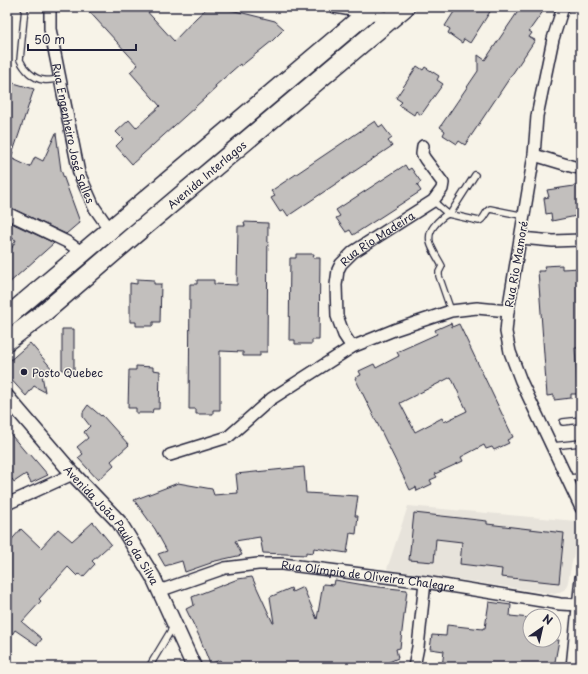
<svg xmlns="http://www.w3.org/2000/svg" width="588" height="674" font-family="'Playpen Sans',sans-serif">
	<rect width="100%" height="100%" fill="#f7f3e8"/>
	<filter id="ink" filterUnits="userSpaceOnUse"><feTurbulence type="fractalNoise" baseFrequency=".025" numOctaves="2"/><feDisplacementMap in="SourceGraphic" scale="8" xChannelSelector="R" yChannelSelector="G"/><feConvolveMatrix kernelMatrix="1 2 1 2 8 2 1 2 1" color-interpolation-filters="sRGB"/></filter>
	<g filter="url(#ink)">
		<!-- built -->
		<path fill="#e7e3db" d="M408,506L576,521L580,525L567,586L564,590L555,594L387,569Z"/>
		<!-- building -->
		<path fill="#c2bfbd" stroke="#22223b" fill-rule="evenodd" d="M85,7H143L174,41L196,18L208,7H219L275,21L284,29L272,41L241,66L240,64L215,86L216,88L132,164L116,146L123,139L116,132L129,120L136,128L160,106L130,72L138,65Z
			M457,7H493L470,43L464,39L462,43L448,33L450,29L445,26Z
			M521,7H546L529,31L532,33L529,37L535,40L465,145L459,141L457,144L443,135L445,131L440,127L478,71V55L485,60Z
			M417,66L423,70L425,67L439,76L437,80L443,84L421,115L416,111L414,115L399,105L402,102L396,98Z
			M7,81L34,89L11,158L30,167L35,157L43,161L56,133L61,170L80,222L66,234L7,206Z
			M375,121L379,127L382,125L392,138L388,141L392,146L288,216L284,210L280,212L271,198L275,196L271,191Z
			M405,165L408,170L411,168L421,182L417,185L421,191L353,235L350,230L346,232L336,218L340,216L336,210Z
			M581,185V215L552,221L551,213L546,214L544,198L549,197L547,190Z
			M7,221L54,243L7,285V257L16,240L7,236Z
			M244,222L268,223L267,352H260V356H243V352L220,351V410H213V414H196V409H189L190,284H197V280H214V284L237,285L238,226H245Z
			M296,254H314L313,258H320L319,340H312V344H295V340H289L290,258H296Z
			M562,265V269L581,268V348H575L578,394H571V398L554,400V395L547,396L538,271H545L544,266Z
			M137,279L154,280V284H161L160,322H153V326H136V322H130V283L137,284Z
			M451,323L452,327L459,324L513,437L507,440L509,443L494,450L492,447L486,449L484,445L461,457L463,461L435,474L437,477L430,480L432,484L417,491L416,487L410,490L355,378L361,375L359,371L374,364L376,368L399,356L397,352L437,334L435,330ZM451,377L467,411L444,422L442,418L415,432L400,403Z
			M62,329H74V370H62Z
			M30,343L53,370L41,369L45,392L34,386L26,396L7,375V363Z
			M136,366L153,367V370L160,371L159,409H153L152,413H136V408H128L129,370H136Z
			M88,405L101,416L102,415L129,445L111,461L114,465L98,480L78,458L83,454L77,447L88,438L84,432L90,426L83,417V412Z
			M7,430L28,455L30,454L48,475L31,483L26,474L14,482L12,479L7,482Z
			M304,467L306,493L358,496L355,516H358L356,534L350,533L347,553L314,548L313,553L306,552V555L263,553L260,537L235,541L242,555L211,562V563L185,572L182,561L165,566L158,554L167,551L155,529L134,500L178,483L212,489L214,495L238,493L236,474Z
			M414,513L487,521V524L564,533L559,583L501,577L502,569L460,564L462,542L436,539L434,562L409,560Z
			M93,522L111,544L92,561L95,564L83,577L79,574L77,576L68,567L39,599L41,601L22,622L42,639L37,645L15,630L7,642V545L21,529L41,548L58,529L72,541Z
			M252,577L273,623H274L270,597L291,588L292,592L303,587L317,619L323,584L334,585L335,580L370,586L407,590L400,648L396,649L398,658L378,667H223L220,660L210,664L199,636L186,609L194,605L192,597L238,579Z
			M489,602L511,605L510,616L530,618V640H559L554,667L546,665L545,667H442L444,651L430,649L432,635L446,636L447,625L483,629V628H485Z"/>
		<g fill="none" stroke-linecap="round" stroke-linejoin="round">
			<defs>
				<path id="service" d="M25,7L20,60C24,69 33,79 44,80C49,81 55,79 60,79
					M433,201L448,214
					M450,214L475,175
					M451,311L439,276V272L442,266C435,252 423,240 434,226C438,221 443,216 448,214L479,221C485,219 485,211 490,209L525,216
					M563,422L581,420
					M552,446L581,443
					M567,478L581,477
					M149,667L173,627"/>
				<g id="minor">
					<path id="s1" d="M50,7V29L79,173L94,207L110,230"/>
					<path d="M335,7L368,13L391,18"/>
					<path d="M563,7L553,39L537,116L534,155L508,311L506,332L510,352L521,381L581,508"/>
					<path d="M534,155L574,167L581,168"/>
					<path d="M7,213L67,242L83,253"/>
					<path d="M521,238L553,241L581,240"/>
					<path id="s2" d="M352,347L344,335L337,316L336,285L338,270L341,264L353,252L433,201L442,189L443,183L425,159L422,154L423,146"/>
					<path d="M170,455L228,437L271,399L352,347L394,330L451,311L477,308L508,311"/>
					<path d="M7,504L73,474"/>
					<path id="s3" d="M159,591L225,568L258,564H282L425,582L560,604L579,605"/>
					<path d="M414,667L418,647L425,582"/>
					<path d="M572,667L581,578"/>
				</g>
				<g id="tertiary">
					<path id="s4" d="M7,397L73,474L119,522L153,577L194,667"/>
				</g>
				<g id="primary">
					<path d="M7,317L374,7"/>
					<path id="s5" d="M7,341L40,316L134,235L405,7"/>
				</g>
			</defs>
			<!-- service casing -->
			<use href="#service" stroke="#22223b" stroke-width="8"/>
			<!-- minor casing -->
			<use href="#minor" stroke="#22223b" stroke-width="14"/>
			<!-- tertiary casing -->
			<use href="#tertiary" stroke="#22223b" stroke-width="17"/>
			<!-- primary casing -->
			<use href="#primary" stroke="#22223b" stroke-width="21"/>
			<!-- service -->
			<use href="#service" stroke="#f7f3e8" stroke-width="5.5"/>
			<!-- minor -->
			<use href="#minor" stroke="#f7f3e8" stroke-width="11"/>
			<!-- tertiary -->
			<use href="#tertiary" stroke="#f7f3e8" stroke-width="14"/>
			<!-- primary -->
			<use href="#primary" stroke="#f7f3e8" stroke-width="18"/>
		</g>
	</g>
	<!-- markers -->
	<circle fill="#22223b" stroke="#f7f3e8" stroke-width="1.5" cx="24" cy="372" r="4"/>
	<g text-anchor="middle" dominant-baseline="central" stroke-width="3" stroke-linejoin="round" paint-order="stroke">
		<!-- street labels -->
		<g font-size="11" fill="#22223b" stroke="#f7f3e8">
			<text stroke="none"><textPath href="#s1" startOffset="129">Rua Engenheiro José Salles</textPath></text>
			<text stroke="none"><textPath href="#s5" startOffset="260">Avenida Interlagos</textPath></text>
			<text stroke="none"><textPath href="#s2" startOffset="132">Rua Rio Madeira</textPath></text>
			<text transform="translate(516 264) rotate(-80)">Rua Rio Mamoré</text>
			<text stroke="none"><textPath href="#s4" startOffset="166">Avenida João Paulo da Silva</textPath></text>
			<text stroke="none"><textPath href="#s3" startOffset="214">Rua Olímpio de Oliveira Chalegre</textPath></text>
		</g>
		<!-- poi labels -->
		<g font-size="11" fill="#22223b" stroke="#f7f3e8" text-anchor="start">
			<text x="32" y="372">Posto Quebec</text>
		</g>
	</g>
	<!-- margin -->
	<rect width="588" height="674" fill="none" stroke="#f7f3e8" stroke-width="24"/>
	<rect x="12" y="12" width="564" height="650" fill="none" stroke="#22223b" stroke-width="1.5" filter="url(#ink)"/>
	<!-- north arrow -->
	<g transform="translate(542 628) rotate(34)"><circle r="19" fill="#f7f3e8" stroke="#a29fa3"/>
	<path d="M0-3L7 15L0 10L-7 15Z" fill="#22223b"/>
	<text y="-6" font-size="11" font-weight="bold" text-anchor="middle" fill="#22223b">N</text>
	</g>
	<!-- scale -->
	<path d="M28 44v6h108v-6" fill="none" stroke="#22223b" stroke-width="2"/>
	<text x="34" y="44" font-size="12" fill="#22223b" stroke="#f7f3e8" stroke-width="3" paint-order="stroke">50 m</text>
</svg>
